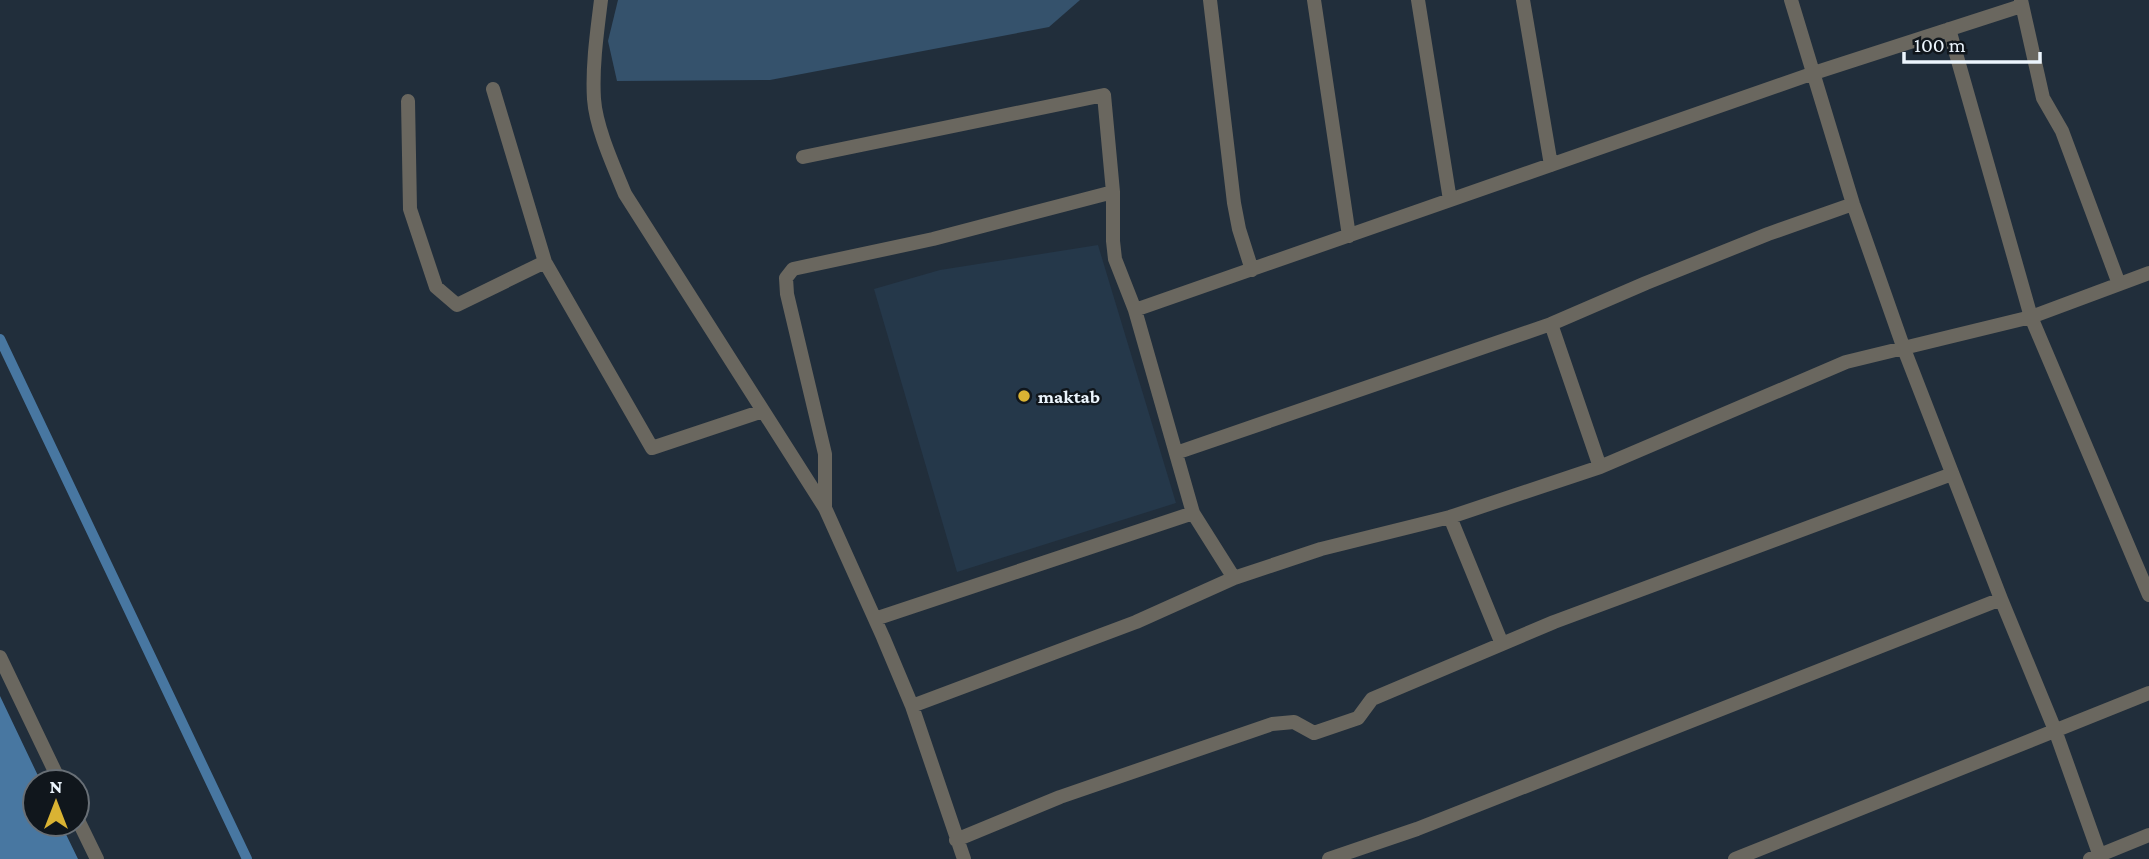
<svg xmlns="http://www.w3.org/2000/svg" width="2149" height="859" font-family="'Crimson Pro',serif">
	<rect width="100%" height="100%" fill="#212e3b"/>
	<!-- built -->
	<path fill="#25384a" d="M1098,245L1176,503L957,572L874,289L940,270Z"/>
	<!-- green -->
	<path fill="#35526c" d="M618,0H1080L1049,27L770,80L617,81L608,41Z"/>
	<!-- water -->
	<path fill="#4877a1" d="M0,696L41,782H35V824H61L78,859H0Z"/>
	<g fill="none" stroke-linecap="round" stroke-linejoin="round">
		<!-- canal -->
		<path stroke="#4877a1" stroke-width="10" d="M0,339L247,859"/>
		<!-- minor -->
		<path stroke="#6a675f" stroke-width="14" d="M601,0C597,32 592,67 594,99C596,128 614,167 625,194L825,508L883,637L912,706L964,859
			M1210,0L1234,203L1239,229L1252,270
			M1314,0L1349,236
			M1418,0L1450,200
			M1523,0L1551,165
			M1791,0L1853,204L1904,349L2001,599L2055,730L2101,859
			M2021,0L2043,98L2062,131L2119,284
			M1949,29L2031,317L2149,595
			M493,89L545,262L652,448L763,411
			M408,101L410,209L436,287L457,305L545,262
			M803,157L1104,95L1113,192V241L1115,259L1135,310L1193,513L1234,578
			M1135,310L1814,73L2021,6
			M1551,324L1600,467
			M1176,453L1551,324L1646,283L1768,234L1853,204
			M825,507V454L787,294L786,278L793,269L933,239L1113,192
			M1450,517L1502,644
			M875,619L1193,513
			M0,657L60,782
			M912,706L1136,622L1234,578L1321,549L1450,517L1600,467L1846,362L2031,317L2149,273
			M77,818L97,859
			M956,840L1060,797L1272,724L1294,722L1314,733L1358,718L1372,699L1554,622L1952,474
			M1329,859L1417,829L2001,599
			M1735,859L2149,693
			M2090,859L2149,835"/>
	</g>
	<!-- markers -->
	<circle fill="#dab333" stroke="#10161c" stroke-width="2.5" cx="1024" cy="396" r="7"/>
	<g text-anchor="middle" dominant-baseline="central" stroke-width="5" stroke-linejoin="round" paint-order="stroke">
		<!-- poi labels -->
		<g font-size="19" font-weight="bold" fill="#ecf5fd" stroke="#10161c" text-anchor="start">
			<text x="1038" y="396">maktab</text>
		</g>
	</g>
	<!-- north arrow -->
	<g transform="translate(56 803)"><circle r="33" fill="#10161c" stroke="#686f76" stroke-width="2"/>
	<path d="M0-5L12 26L0 18L-12 26Z" fill="#dab333"/>
	<text y="-10" font-size="19" font-weight="bold" text-anchor="middle" fill="#ecf5fd">N</text>
	</g>
	<!-- scale -->
	<path d="M1904 52v10h136v-10" fill="none" stroke="#ecf5fd" stroke-width="3.5"/>
	<text x="1914" y="52" font-size="21" fill="#ecf5fd" stroke="#10161c" stroke-width="5" paint-order="stroke">100 m</text>
</svg>
